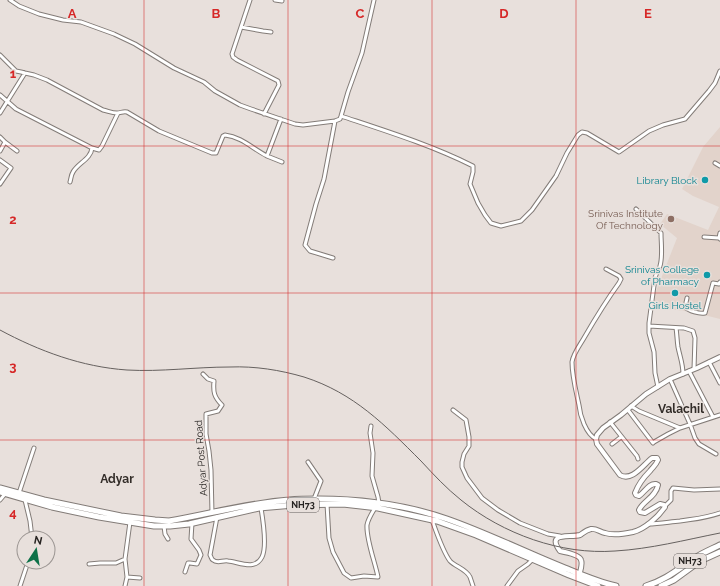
<svg xmlns="http://www.w3.org/2000/svg" width="720" height="586" font-family="Raleway,sans-serif">
	<rect width="100%" height="100%" fill="#e8e0dc"/>
	<!-- built -->
	<path fill="#e2d3cb" d="M720,127V319L692,312L654,307L655,294L677,238L660,224L667,214L708,230L719,207L693,196L682,189L703,147Z"/>
	<g fill="none" stroke-linecap="round" stroke-linejoin="round">
		<defs>
			<path id="minor" d="M10,0L19,6L39,14L63,20L81,22L114,34L135,44L174,68L204,82L215,91L240,105L251,109L295,124L303,125L335,121L340,119L341,116L348,92L362,53L374,0
				M250,0L232,54L233,57L237,60L278,81L279,85L264,114
				M275,0L282,1
				M241,27L263,31L271,32
				M0,55L16,71L21,72L25,73L34,75L47,80L103,110C108,111 112,113 117,113C121,113 123,111 127,112L159,131L212,153H216L223,136L225,135C242,137 253,149 267,156L281,119
				M0,95L16,109L92,148C91,159 78,163 73,172C71,175 71,179 70,182
				M0,113L25,73
				M341,116C386,131 431,145 473,166V172L470,184L478,203L485,215L491,223L501,226L521,221L532,210L556,176L567,153L578,135L582,132L587,133L619,152L649,131L663,125L685,119L709,91L715,83L720,71
				M0,137L5,142L0,151
				M5,142L17,151
				M92,148L99,150L102,146L118,113
				M267,156L282,162
				M0,160L11,168L0,184
				M715,163L720,166
				M636,209L661,233C661,243 663,256 660,266C659,270 656,273 655,278L649,323V333L654,352L655,373L658,387
				M720,233L719,238L720,239
				M704,237L719,238
				M333,258L310,251L305,245L316,204L324,179L335,121
				M687,298L685,307C689,311 699,314 705,313L713,283L719,284L720,282
				M649,326L684,328L693,331L695,338L694,369
				M676,328C677,334 677,341 678,347C680,357 683,364 683,374
				M709,362L720,383
				M689,371L713,417
				M203,374L208,379L214,381C213,392 214,397 222,405L218,411L206,414V434L209,451L211,470L212,513
				M670,379L690,424L695,438L699,444L716,454
				M631,406L639,411L680,428
				M453,410L466,420L469,437V446L464,454L462,462V467L467,478L482,498L498,510L520,523L548,534L560,536
				M628,410L653,443L654,442L668,434L680,428L720,415
				M610,422L637,456L638,459
				M371,426L370,433L373,453L372,476L378,497L379,503
				M596,439C586,434 580,416 579,405C576,391 572,376 572,362C573,354 580,345 584,338C595,319 606,301 619,283L621,279L619,276L606,269
				M612,444L621,437
				M308,462L321,481L314,499
				M19,493L34,448
				M0,500L5,494
				M25,500L30,521L32,538
				M327,504L329,538L333,552L344,573L351,578L364,576L378,577C375,562 366,539 367,525C368,519 372,513 375,508
				M665,506L671,500V491L673,488L694,490L720,489
				M217,517L210,555C211,556 211,559 213,560C217,564 223,560 228,561C239,562 255,571 262,557C267,547 263,520 261,508
				M432,520C436,531 443,552 450,561C456,567 466,569 470,577C471,580 472,583 473,586
				M648,524C659,524 669,522 680,521C693,519 707,518 720,513
				M164,526L165,534L168,539
				M89,564L100,563H116L125,559
				M185,572L188,563H190L197,564L201,555L199,550L191,539L192,523
				M127,577L140,578
				M20,586L28,562
				M125,586L127,577L125,559L130,522
				M507,586L518,571L528,564L532,560"/>
			<path id="secondary" d="M579,576C580,572 583,564 581,560C580,555 565,552 560,551C546,532 569,538 580,535C583,533 586,530 591,529C596,528 600,532 605,533C614,536 624,534 633,532C645,529 658,517 665,507L664,505L660,504L645,513L640,512L639,510C643,501 656,497 658,485L656,484C649,483 645,492 639,496L636,495L635,493C638,485 644,477 650,471C653,467 656,465 658,460L657,458H652C643,465 632,482 620,475L597,444L596,439L597,435L603,428L621,415L646,394L670,379L697,368L720,357"/>
			<path id="trunk" d="M0,488L44,500L121,516L155,520L169,521C209,514 248,503 289,500C299,499 309,499 319,499C362,499 406,505 447,519C487,533 525,552 565,568C582,575 598,582 616,586
				M0,492L52,507L99,517L154,526H170L189,524L259,508L294,505L343,504L378,508L437,521L476,535L569,575L598,586
				M646,586C666,580 678,569 695,558C702,553 712,549 720,545
				M661,586L674,580L700,561L720,552"/>
		</defs>
		<!-- minor casing -->
		<use href="#minor" stroke="#837c78" stroke-width="5"/>
		<!-- secondary casing -->
		<use href="#secondary" stroke="#837c78" stroke-width="6"/>
		<!-- trunk casing -->
		<use href="#trunk" stroke="#837c78" stroke-width="7"/>
		<!-- minor -->
		<use href="#minor" stroke="#fff" stroke-width="3"/>
		<!-- secondary -->
		<use href="#secondary" stroke="#fff" stroke-width="4"/>
		<!-- trunk -->
		<use href="#trunk" stroke="#fff" stroke-width="5"/>
		<!-- rail -->
		<path stroke="#66615f" stroke-width="1" d="M0,330C39,351 82,367 127,370C161,372 195,367 230,367C255,366 280,370 304,377C354,393 385,425 421,461C434,475 446,488 461,500C503,534 561,555 615,551C650,549 685,540 720,533"/>
	</g>
	<!-- grid -->
	<path fill="none" stroke="#d62828" stroke-width="1" stroke-opacity="0.55" d="M144,0V586M288,0V586M432,0V586M576,0V586M0,146H720M0,293H720M0,440H720"/>
	<!-- markers -->
	<g fill="#0f9aa8" stroke="#e8e0dc" stroke-width="1.5">
		<circle cx="705" cy="180" r="4"/>
		<circle cx="707" cy="275" r="4"/>
		<circle cx="675" cy="293" r="4"/>
	</g>
	<circle fill="#8d6e63" stroke="#e8e0dc" stroke-width="1.5" cx="671" cy="219" r="4"/>
	<g text-anchor="middle" dominant-baseline="central" stroke-width="3" stroke-linejoin="round" paint-order="stroke">
		<!-- shield labels -->
		<g fill="#e8e0dc" stroke="#615c5a" stroke-width="1">
			<rect x="287" y="498" width="32" height="14" rx="3"/>
			<rect x="674" y="554" width="32" height="14" rx="3"/>
		</g>
		<g font-size="9" font-weight="bold" fill="#272422">
			<text x="303" y="505">NH73</text>
			<text x="690" y="561">NH73</text>
		</g>
		<!-- culture labels -->
		<g font-size="10" fill="#0d838f" stroke="#e8e0dc" text-anchor="end">
			<text x="697" y="180">Library Block</text>
			<text x="699" y="269">Srinivas College<tspan x="699" dy="12">of Pharmacy</tspan></text>
			<text x="675" y="305" text-anchor="middle">Girls Hostel</text>
		</g>
		<!-- education labels -->
		<g font-size="10" fill="#785e54" stroke="#e8e0dc" text-anchor="end">
			<text x="663" y="213">Srinivas Institute<tspan x="663" dy="12">Of Technology</tspan></text>
		</g>
		<!-- street labels -->
		<g font-size="10" fill="#272422" stroke="#e8e0dc">
			<text transform="translate(201 458) rotate(-94)">Adyar Post Road</text>
		</g>
		<!-- quarter labels -->
		<g font-size="12" font-weight="bold" fill="#332d29" stroke="#e8e0dc">
			<text x="681" y="409">Valachil</text>
			<text x="117" y="479">Adyar</text>
		</g>
	</g>
	<g font-size="13" text-anchor="middle" font-weight="bold" fill="#d62828" stroke="#e8e0dc" stroke-width="3" stroke-linejoin="round" paint-order="stroke">
		<text x="72" y="18">A</text>
		<text x="216" y="18">B</text>
		<text x="360" y="18">C</text>
		<text x="504" y="18">D</text>
		<text x="648" y="18">E</text>
		<text x="13" y="78">1</text>
		<text x="13" y="224">2</text>
		<text x="13" y="371">3</text>
		<text x="13" y="517">4</text>
	</g>
	<!-- north arrow -->
	<g transform="translate(36 550) rotate(12)"><circle r="19" fill="#e8e0dc" stroke="#9b9592"/>
	<path d="M0-3L7 15L0 10L-7 15Z" fill="#0d7148"/>
	<text y="-6" font-size="11" font-weight="bold" text-anchor="middle" fill="#272422">N</text>
	</g>
</svg>
